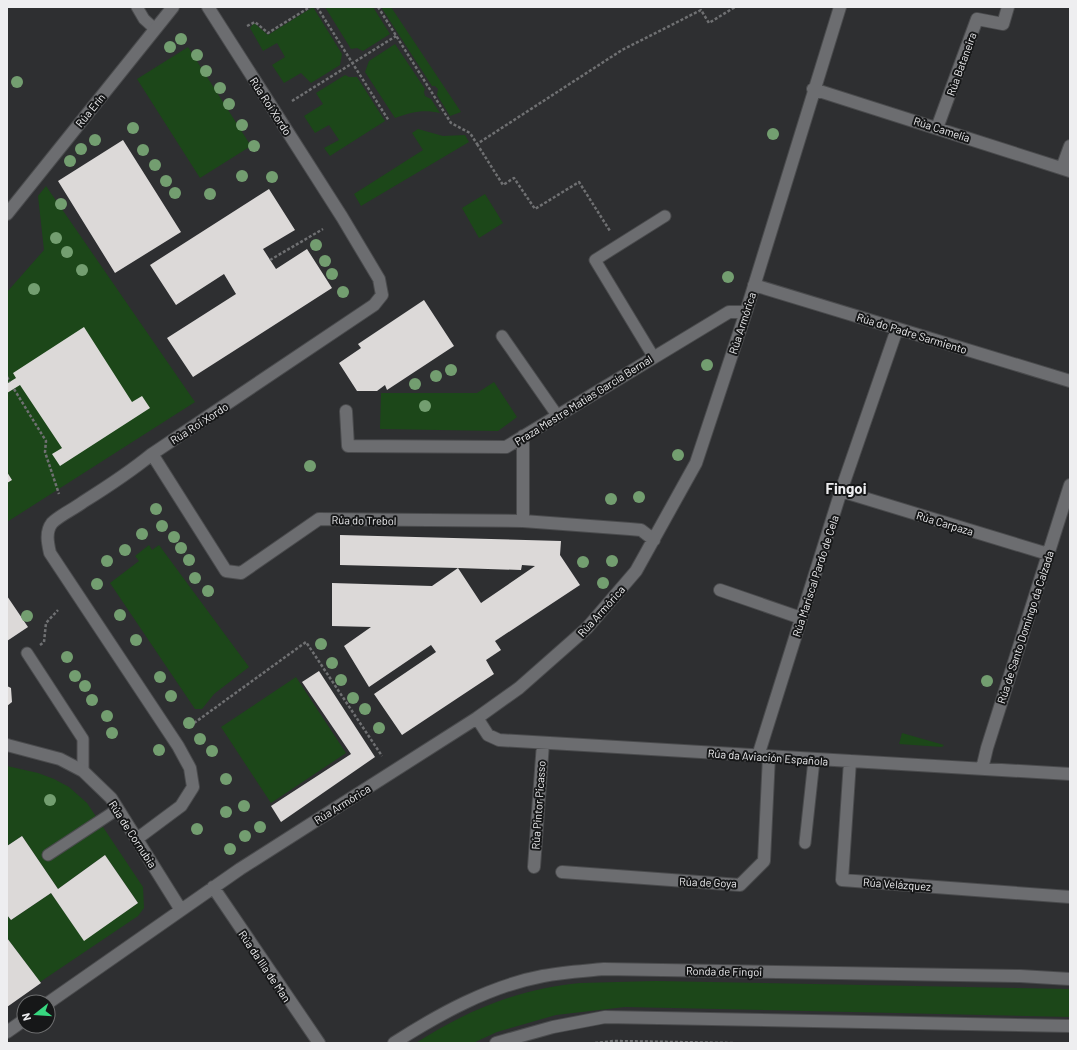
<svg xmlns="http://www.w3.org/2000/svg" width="1077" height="1050" font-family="Barlow,sans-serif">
	<rect width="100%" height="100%" fill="#2e2f31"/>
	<!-- green -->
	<path fill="#1c4719" d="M313,7L342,54L340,65L311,83L301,73L284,83L272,65L285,57L277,43L263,51L250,28L254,23L268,35Z
		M325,7H373L390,34L363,51L357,48L351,49Z
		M381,7H391L461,112L450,116L437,95L438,89L435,86H432Z
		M395,44L425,89L424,92L425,96L431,99L440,113C423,109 412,112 395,118L365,72L369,61Z
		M188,47L251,146L200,178L137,79Z
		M345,75L349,77H357L385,121L330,156L324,148L339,140L329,125L315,133L304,116L323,104L316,93Z
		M418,129L443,136L465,135L469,142L361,206L354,194L423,150L412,133Z
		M46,186L195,402L7,522V292L44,250L38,196Z
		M485,194L503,223L479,238L462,208Z
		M494,382L517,417L498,431L380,429L381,393H477Z
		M149,545L152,550L159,545L249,667L214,694L202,709H195L110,583L139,561L135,556Z
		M296,677L346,753L271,803L221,727Z
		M902,733L944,745L942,747L899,744Z
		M7,766L38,773L54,779L69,787L87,803L143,887L144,908L138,916L40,982L7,938V915L11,920L51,893L84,940L138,903L105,855L58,889L22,836L7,846Z
		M656,981L1070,989V1017L625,1007L556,1015L497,1032L473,1043H416C465,1011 521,988 580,983C605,982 630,982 656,981Z"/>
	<!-- building -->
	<path fill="#dcd9d8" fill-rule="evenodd" d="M123,140L181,232L115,273L58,181Z
		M269,189L295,230L263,249L276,269L307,249L332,288L193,377L167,338L236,294L224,274L176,305L150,265Z
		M424,300L454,346L387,390L385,385L377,391H357L339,363L361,348L358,344Z
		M84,327L132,402L142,396L150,408L60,466L52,454L62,448L20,385L7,393V382L8,383L16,378L13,373Z
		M7,472L12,480L7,483Z
		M340,535L561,541L560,555L580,585L495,641L501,650L486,660L494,674L402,735L374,694L436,652L431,645L369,687L344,646L371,627L332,626V583L432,586L458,568L340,565ZM522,565L535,566L481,603L458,568L521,570Z
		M7,596L28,627L7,641Z
		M319,671L375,757L281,822L271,806L351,754L302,682Z
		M7,686L11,688L12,702L7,706Z
		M22,836L58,889L105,855L138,903L84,941L51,893L11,920L7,915V846Z
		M7,938L41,983L7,1007Z"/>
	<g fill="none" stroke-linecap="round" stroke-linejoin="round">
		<defs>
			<path id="lane" d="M137,7L144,19L155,29
				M502,336L557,415
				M653,356L595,260L665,216
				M27,653L83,739V771
				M805,843L814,760
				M48,855L118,809"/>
			<path id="street" d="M813,89L1070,171
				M937,128L977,19L1003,24L1008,7
				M1062,168L1070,146
				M7,214L173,7
				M754,285L1070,381
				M346,411L348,446L506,447L729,312H746
				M152,454L226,571L241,573L319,519L523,521L630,529L641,530L654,540
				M841,491L1048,554
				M523,521V436
				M720,590L801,618
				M477,718L488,735L499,740L1070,774
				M7,745L60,759L83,771L111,798L181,910
				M758,756L841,491L897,329
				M850,761L842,880L1070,897
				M982,769L987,748L1070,485
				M138,838L181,806L193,787L190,768L178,746L50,553C48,544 45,532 52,523C60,515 74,509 83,502C107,487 130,472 152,454L374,305L382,295L379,279L342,217L208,7
				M534,867L543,743
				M562,872L740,885L764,861L769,756
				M213,887L319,1043
				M48,1003L240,869L477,718L519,688L587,628L636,571L696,463L746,312L840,7
				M7,1032L24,1020
				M394,1043C439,1014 490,986 543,976C563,972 584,971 604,969L1020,976L1070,979
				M496,1043L553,1027L605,1017L1070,1026"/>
		</defs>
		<!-- lane casing -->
		<use href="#lane" stroke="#4a4b4d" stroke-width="13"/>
		<!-- street casing -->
		<use href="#street" stroke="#4a4b4d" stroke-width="14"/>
		<!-- path -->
		<path stroke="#6f7072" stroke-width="2.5" stroke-dasharray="3 2" stroke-linecap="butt" d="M317,7L389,121
			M378,7L451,123L470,133L477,144L622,50L701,10L709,23L735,7
			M247,26L255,22L268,33L310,7
			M292,101L396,36
			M477,144L503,185L514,178L535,209L579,182L610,231
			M270,260L323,229
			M7,377L10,382
			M14,389L46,441L45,452L59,494
			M40,645L44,642L46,623L58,610
			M190,726L306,642L382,756
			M595,1043L614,1041L733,1043"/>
		<!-- lane -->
		<use href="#lane" stroke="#6c6d70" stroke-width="11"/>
		<!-- street -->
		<use href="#street" stroke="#6c6d70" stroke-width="12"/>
	</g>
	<!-- trees -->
	<g fill="#739e70">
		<circle cx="181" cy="39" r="6"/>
		<circle cx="170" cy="47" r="6"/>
		<circle cx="197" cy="55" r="6"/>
		<circle cx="206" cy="71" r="6"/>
		<circle cx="17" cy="82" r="6"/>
		<circle cx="220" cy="88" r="6"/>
		<circle cx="229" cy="104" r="6"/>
		<circle cx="242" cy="125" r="6"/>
		<circle cx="133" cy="128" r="6"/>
		<circle cx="773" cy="134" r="6"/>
		<circle cx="95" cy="140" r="6"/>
		<circle cx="254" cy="146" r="6"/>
		<circle cx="81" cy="149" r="6"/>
		<circle cx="143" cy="150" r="6"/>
		<circle cx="70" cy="161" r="6"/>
		<circle cx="155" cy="165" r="6"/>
		<circle cx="242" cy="176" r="6"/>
		<circle cx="272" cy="177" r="6"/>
		<circle cx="166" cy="181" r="6"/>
		<circle cx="175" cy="193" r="6"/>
		<circle cx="210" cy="194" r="6"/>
		<circle cx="61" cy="204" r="6"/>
		<circle cx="56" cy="238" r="6"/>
		<circle cx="316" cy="245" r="6"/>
		<circle cx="67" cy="252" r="6"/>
		<circle cx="325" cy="261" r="6"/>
		<circle cx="82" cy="270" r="6"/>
		<circle cx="332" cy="274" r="6"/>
		<circle cx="728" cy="277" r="6"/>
		<circle cx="34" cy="289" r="6"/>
		<circle cx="343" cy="292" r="6"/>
		<circle cx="707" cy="365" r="6"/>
		<circle cx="451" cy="370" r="6"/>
		<circle cx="436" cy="376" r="6"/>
		<circle cx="415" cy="384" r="6"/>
		<circle cx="425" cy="406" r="6"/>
		<circle cx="678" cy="455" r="6"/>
		<circle cx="310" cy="466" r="6"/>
		<circle cx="639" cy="497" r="6"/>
		<circle cx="611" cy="499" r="6"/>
		<circle cx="156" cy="509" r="6"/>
		<circle cx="162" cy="526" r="6"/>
		<circle cx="142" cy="534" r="6"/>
		<circle cx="174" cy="537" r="6"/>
		<circle cx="181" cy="548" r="6"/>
		<circle cx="125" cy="550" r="6"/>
		<circle cx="189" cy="560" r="6"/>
		<circle cx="107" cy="561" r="6"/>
		<circle cx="612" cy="561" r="6"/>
		<circle cx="583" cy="562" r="6"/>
		<circle cx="195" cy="578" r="6"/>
		<circle cx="603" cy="583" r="6"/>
		<circle cx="97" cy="584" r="6"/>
		<circle cx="208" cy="591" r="6"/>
		<circle cx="120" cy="615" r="6"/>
		<circle cx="27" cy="616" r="6"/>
		<circle cx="136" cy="640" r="6"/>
		<circle cx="321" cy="644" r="6"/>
		<circle cx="67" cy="657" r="6"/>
		<circle cx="332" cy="663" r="6"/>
		<circle cx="75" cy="676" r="6"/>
		<circle cx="160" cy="677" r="6"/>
		<circle cx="341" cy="680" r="6"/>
		<circle cx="987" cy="681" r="6"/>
		<circle cx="85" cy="686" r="6"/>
		<circle cx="171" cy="696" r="6"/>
		<circle cx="353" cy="698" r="6"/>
		<circle cx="92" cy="700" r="6"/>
		<circle cx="365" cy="709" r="6"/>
		<circle cx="107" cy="716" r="6"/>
		<circle cx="189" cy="723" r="6"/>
		<circle cx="379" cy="728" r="6"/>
		<circle cx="112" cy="733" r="6"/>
		<circle cx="200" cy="739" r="6"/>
		<circle cx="159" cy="750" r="6"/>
		<circle cx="212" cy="751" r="6"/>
		<circle cx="226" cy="779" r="6"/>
		<circle cx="50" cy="800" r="6"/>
		<circle cx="244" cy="806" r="6"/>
		<circle cx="226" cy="812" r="6"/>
		<circle cx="260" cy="827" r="6"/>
		<circle cx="197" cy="829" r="6"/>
		<circle cx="245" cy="836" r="6"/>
		<circle cx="230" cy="849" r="6"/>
	</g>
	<g text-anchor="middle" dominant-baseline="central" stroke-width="4" stroke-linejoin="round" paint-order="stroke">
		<!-- street labels -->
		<g font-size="11" fill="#eeeef0" stroke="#161718">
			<text transform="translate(961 64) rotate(-70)">Rúa Bataneira</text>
			<text transform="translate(271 106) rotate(57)">Rúa Roi Xordo</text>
			<text transform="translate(90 110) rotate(-51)">Rúa Erín</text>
			<text transform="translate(942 129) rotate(18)">Rúa Camelia</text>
			<text transform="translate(742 323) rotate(-72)">Rúa Armórica</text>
			<text transform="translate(912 333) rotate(17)">Rúa do Padre Sarmiento</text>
			<text transform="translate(583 400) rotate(-32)">Praza Mestre Matías García Bernal</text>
			<text transform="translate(199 423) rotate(-33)">Rúa Roi Xordo</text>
			<text transform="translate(364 520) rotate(1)">Rúa do Trebol</text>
			<text transform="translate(945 523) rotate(17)">Rúa Carpaza</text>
			<text transform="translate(815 576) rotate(-72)">Rúa Mariscal Pardo de Cela</text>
			<text transform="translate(601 611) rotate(-48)">Rúa Armórica</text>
			<text transform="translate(1025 627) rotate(-72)">Rúa de Santo Domingo da Calzada</text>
			<text transform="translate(768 757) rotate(4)">Rúa da Aviación Española</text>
			<text transform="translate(342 804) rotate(-32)">Rúa Armórica</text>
			<text transform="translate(538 805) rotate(-86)">Rúa Pintor Picasso</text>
			<text transform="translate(133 834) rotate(57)">Rúa de Cornubia</text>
			<text transform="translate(708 882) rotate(2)">Rúa de Goya</text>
			<text transform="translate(897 884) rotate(4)">Rúa Velázquez</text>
			<text transform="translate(265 966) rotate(56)">Rúa da Illa de Man</text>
			<text transform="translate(724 971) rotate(1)">Ronda de Fingoi</text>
		</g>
		<!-- district labels -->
		<g font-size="15" font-weight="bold" fill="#eeeef0" stroke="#161718">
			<text x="846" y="488">Fingoi</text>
		</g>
	</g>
	<!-- border -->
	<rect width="1077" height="1050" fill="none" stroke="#eeeef0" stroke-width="16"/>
	<!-- north arrow -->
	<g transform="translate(36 1014) rotate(253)"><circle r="19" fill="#161718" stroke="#6c6d6e"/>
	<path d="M0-3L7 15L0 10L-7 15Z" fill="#37d880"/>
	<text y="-6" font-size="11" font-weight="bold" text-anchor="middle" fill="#eeeef0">N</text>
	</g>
</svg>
